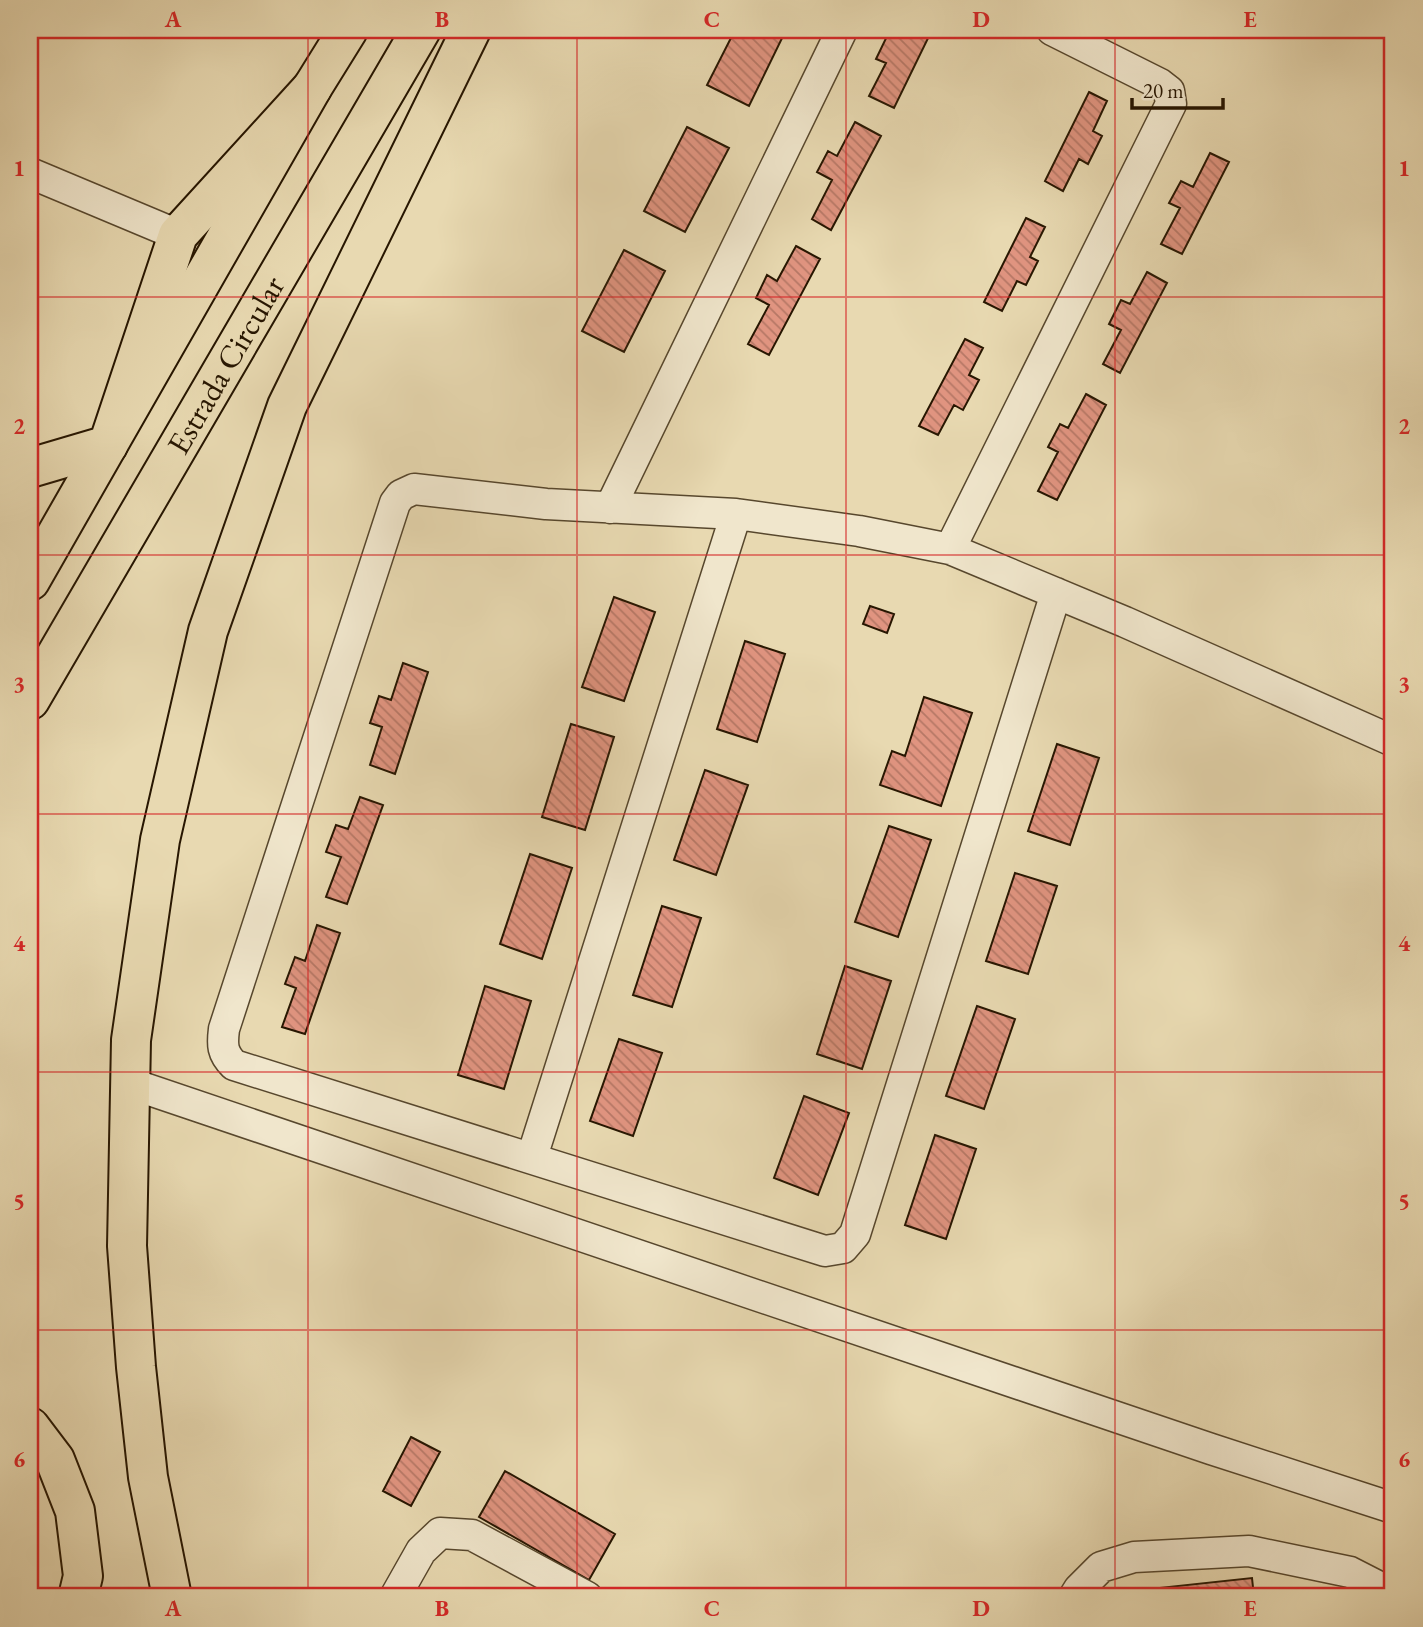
<svg xmlns="http://www.w3.org/2000/svg" width="1423" height="1627" font-family="'EB Garamond',serif">
	<defs>
		<pattern id="building-back-hatch" width="6" height="6" patternUnits="userSpaceOnUse" patternTransform="scale(1.75)"><rect width="6" height="6" fill="#e09480"/><path d="M-1 5l2 2M0 0l6 6M5-1l2 2" fill="none" stroke="#b67866"/></pattern>
	</defs>
	<rect width="100%" height="100%" fill="#e8d9b1"/>
	<filter id="stains"><feTurbulence type="fractalNoise" baseFrequency=".00286" numOctaves="4"/><feColorMatrix values="0 0 0 0 .2 0 0 0 0 .09 0 0 0 0 .02 0 0 0 .5 -.17"/></filter>
	<radialGradient id="worn" r=".72"><stop offset=".6" stop-color="#630" stop-opacity="0"/><stop offset="1" stop-color="#630" stop-opacity=".3"/></radialGradient>
	<!-- building -->
	<path fill="url(#building-back-hatch)" stroke="#271601" stroke-width="2" d="M735,30H786L749,106L707,85Z
		M901,30H932L894,108L869,96L886,63L876,59L889,32L898,36Z
		M1089,92L1107,101L1093,131L1102,136L1088,164L1079,159L1063,191L1045,181Z
		M855,122L881,136L831,230L812,219L832,180L817,172L828,151L837,156Z
		M687,127L729,148L685,232L644,211Z
		M1210,153L1229,162L1182,254L1161,244L1180,208L1169,203L1181,181L1193,187Z
		M1026,218L1045,227L1030,257L1038,261L1026,285L1017,281L1002,311L984,302Z
		M796,246L820,259L769,355L748,344L769,305L756,298L767,275L777,281Z
		M624,250L665,271L624,352L582,331Z
		M1147,272L1167,283L1120,373L1103,364L1121,330L1109,324L1121,300L1130,304Z
		M965,339L983,348L969,375L979,380L963,410L954,405L938,435L919,426Z
		M1086,394L1106,405L1057,500L1038,491L1058,452L1048,447L1060,424L1068,428Z
		M614,597L655,612L624,701L582,687Z
		M870,606L894,614L887,633L863,624Z
		M745,641L785,654L757,742L717,729Z
		M403,663L428,672L395,774L370,765L382,727L370,723L379,696L391,700Z
		M924,697L972,713L941,806L880,785L892,751L905,756Z
		M571,724L614,737L585,830L542,817Z
		M1057,744L1099,758L1070,845L1028,831Z
		M705,770L748,785L716,875L674,860Z
		M360,797L383,805L347,904L326,897L341,857L326,852L336,825L348,829Z
		M889,826L931,840L898,937L855,922Z
		M530,854L572,868L542,959L500,944Z
		M1015,873L1057,886L1028,974L986,961Z
		M662,906L701,918L672,1007L633,995Z
		M317,925L340,933L305,1034L282,1027L296,988L285,984L295,957L305,961Z
		M845,966L891,981L862,1069L817,1054Z
		M485,986L531,1001L504,1089L458,1075Z
		M977,1006L1015,1019L984,1109L946,1096Z
		M619,1039L662,1053L633,1136L590,1121Z
		M804,1096L849,1113L818,1195L774,1178Z
		M935,1135L976,1149L946,1239L905,1225Z
		M411,1437L440,1452L411,1506L383,1491Z
		M505,1471L615,1534L589,1580L479,1517Z
		M1252,1578L1254,1597H1113L1112,1593Z"/>
	<g fill="none" stroke-linecap="round" stroke-linejoin="round">
		<defs>
			<path id="minor" d="M30,173L178,235
				M610,508L842,30
				M950,549L1171,104L1169,91L1160,84L1052,30
				M1056,593L855,1234L843,1248L825,1251L234,1065C222,1053 222,1045 224,1029L395,503L401,495L414,489L546,504L736,514L859,531L950,549L1125,622L1393,741
				M129,1083L1211,1449L1393,1508
				M532,1157L736,514
				M395,1597L421,1551L440,1533L472,1535L587,1597
				M1074,1597L1079,1589L1101,1567L1134,1557L1249,1551L1350,1572L1393,1594"/>
			<g id="major">
				<path d="M30,581L312,88L348,30"/>
				<path id="s1" d="M30,700L421,30"/>
			</g>
			<path id="highway" d="M30,468L108,445L178,235L312,88
				M30,1427L55,1460L75,1511L83,1576L78,1597
				M172,1597L148,1477L136,1367L127,1246L131,1040L160,840L208,631L287,406L471,30"/>
		</defs>
		<!-- minor casing -->
		<use href="#minor" stroke="#57472d" stroke-width="33"/>
		<!-- major casing -->
		<use href="#major" stroke="#271601" stroke-width="42"/>
		<!-- highway casing -->
		<use href="#highway" stroke="#271601" stroke-width="42"/>
		<!-- minor -->
		<use href="#minor" stroke="#f0e6cc" stroke-width="30"/>
		<!-- major -->
		<use href="#major" stroke="#e8d9b1" stroke-width="38"/>
		<!-- highway -->
		<use href="#highway" stroke="#e8d9b1" stroke-width="38"/>
	</g>
	<!-- grid -->
	<path fill="none" stroke="#d62828" stroke-width="2" stroke-opacity="0.55" d="M308,30V1597M577,30V1597M846,30V1597M1115,30V1597M30,297H1393M30,555H1393M30,814H1393M30,1072H1393M30,1330H1393"/>
	<g text-anchor="middle" dominant-baseline="central" stroke-width="7" stroke-linejoin="round" paint-order="stroke">
		<!-- street labels -->
		<g font-size="32" fill="#271601" stroke="#f0e6cc">
			<text stroke="none"><textPath href="#s1" startOffset="388">Estrada Circular</textPath></text>
		</g>
	</g>
	<!-- margin -->
	<rect width="1423" height="1627" fill="none" stroke="#e8d9b1" stroke-width="77"/>
	<!-- scale -->
	<path d="M1132 98v10h91v-10" fill="none" stroke="#271601" stroke-width="3.5"/>
	<text x="1143" y="98" font-size="21" fill="#271601" stroke="#f0e6cc" stroke-width="5" paint-order="stroke">20 m</text>
	<rect x="38" y="38" width="1346" height="1550" fill="none" stroke="#d62828" stroke-width="2.5"/>
	<g font-size="23" text-anchor="middle" font-weight="bold" fill="#d62828">
		<text x="173" y="27">A</text>
		<text x="442" y="27">B</text>
		<text x="712" y="27">C</text>
		<text x="981" y="27">D</text>
		<text x="1250" y="27">E</text>
		<text x="19" y="176">1</text>
		<text x="1404" y="176">1</text>
		<text x="19" y="434">2</text>
		<text x="1404" y="434">2</text>
		<text x="19" y="692">3</text>
		<text x="1404" y="692">3</text>
		<text x="19" y="951">4</text>
		<text x="1404" y="951">4</text>
		<text x="19" y="1209">5</text>
		<text x="1404" y="1209">5</text>
		<text x="19" y="1467">6</text>
		<text x="1404" y="1467">6</text>
		<text x="173" y="1616">A</text>
		<text x="442" y="1616">B</text>
		<text x="712" y="1616">C</text>
		<text x="981" y="1616">D</text>
		<text x="1250" y="1616">E</text>
	</g>
	<rect width="100%" height="100%" filter="url(#stains)"/>
	<rect width="100%" height="100%" fill="url(#worn)"/>
</svg>
